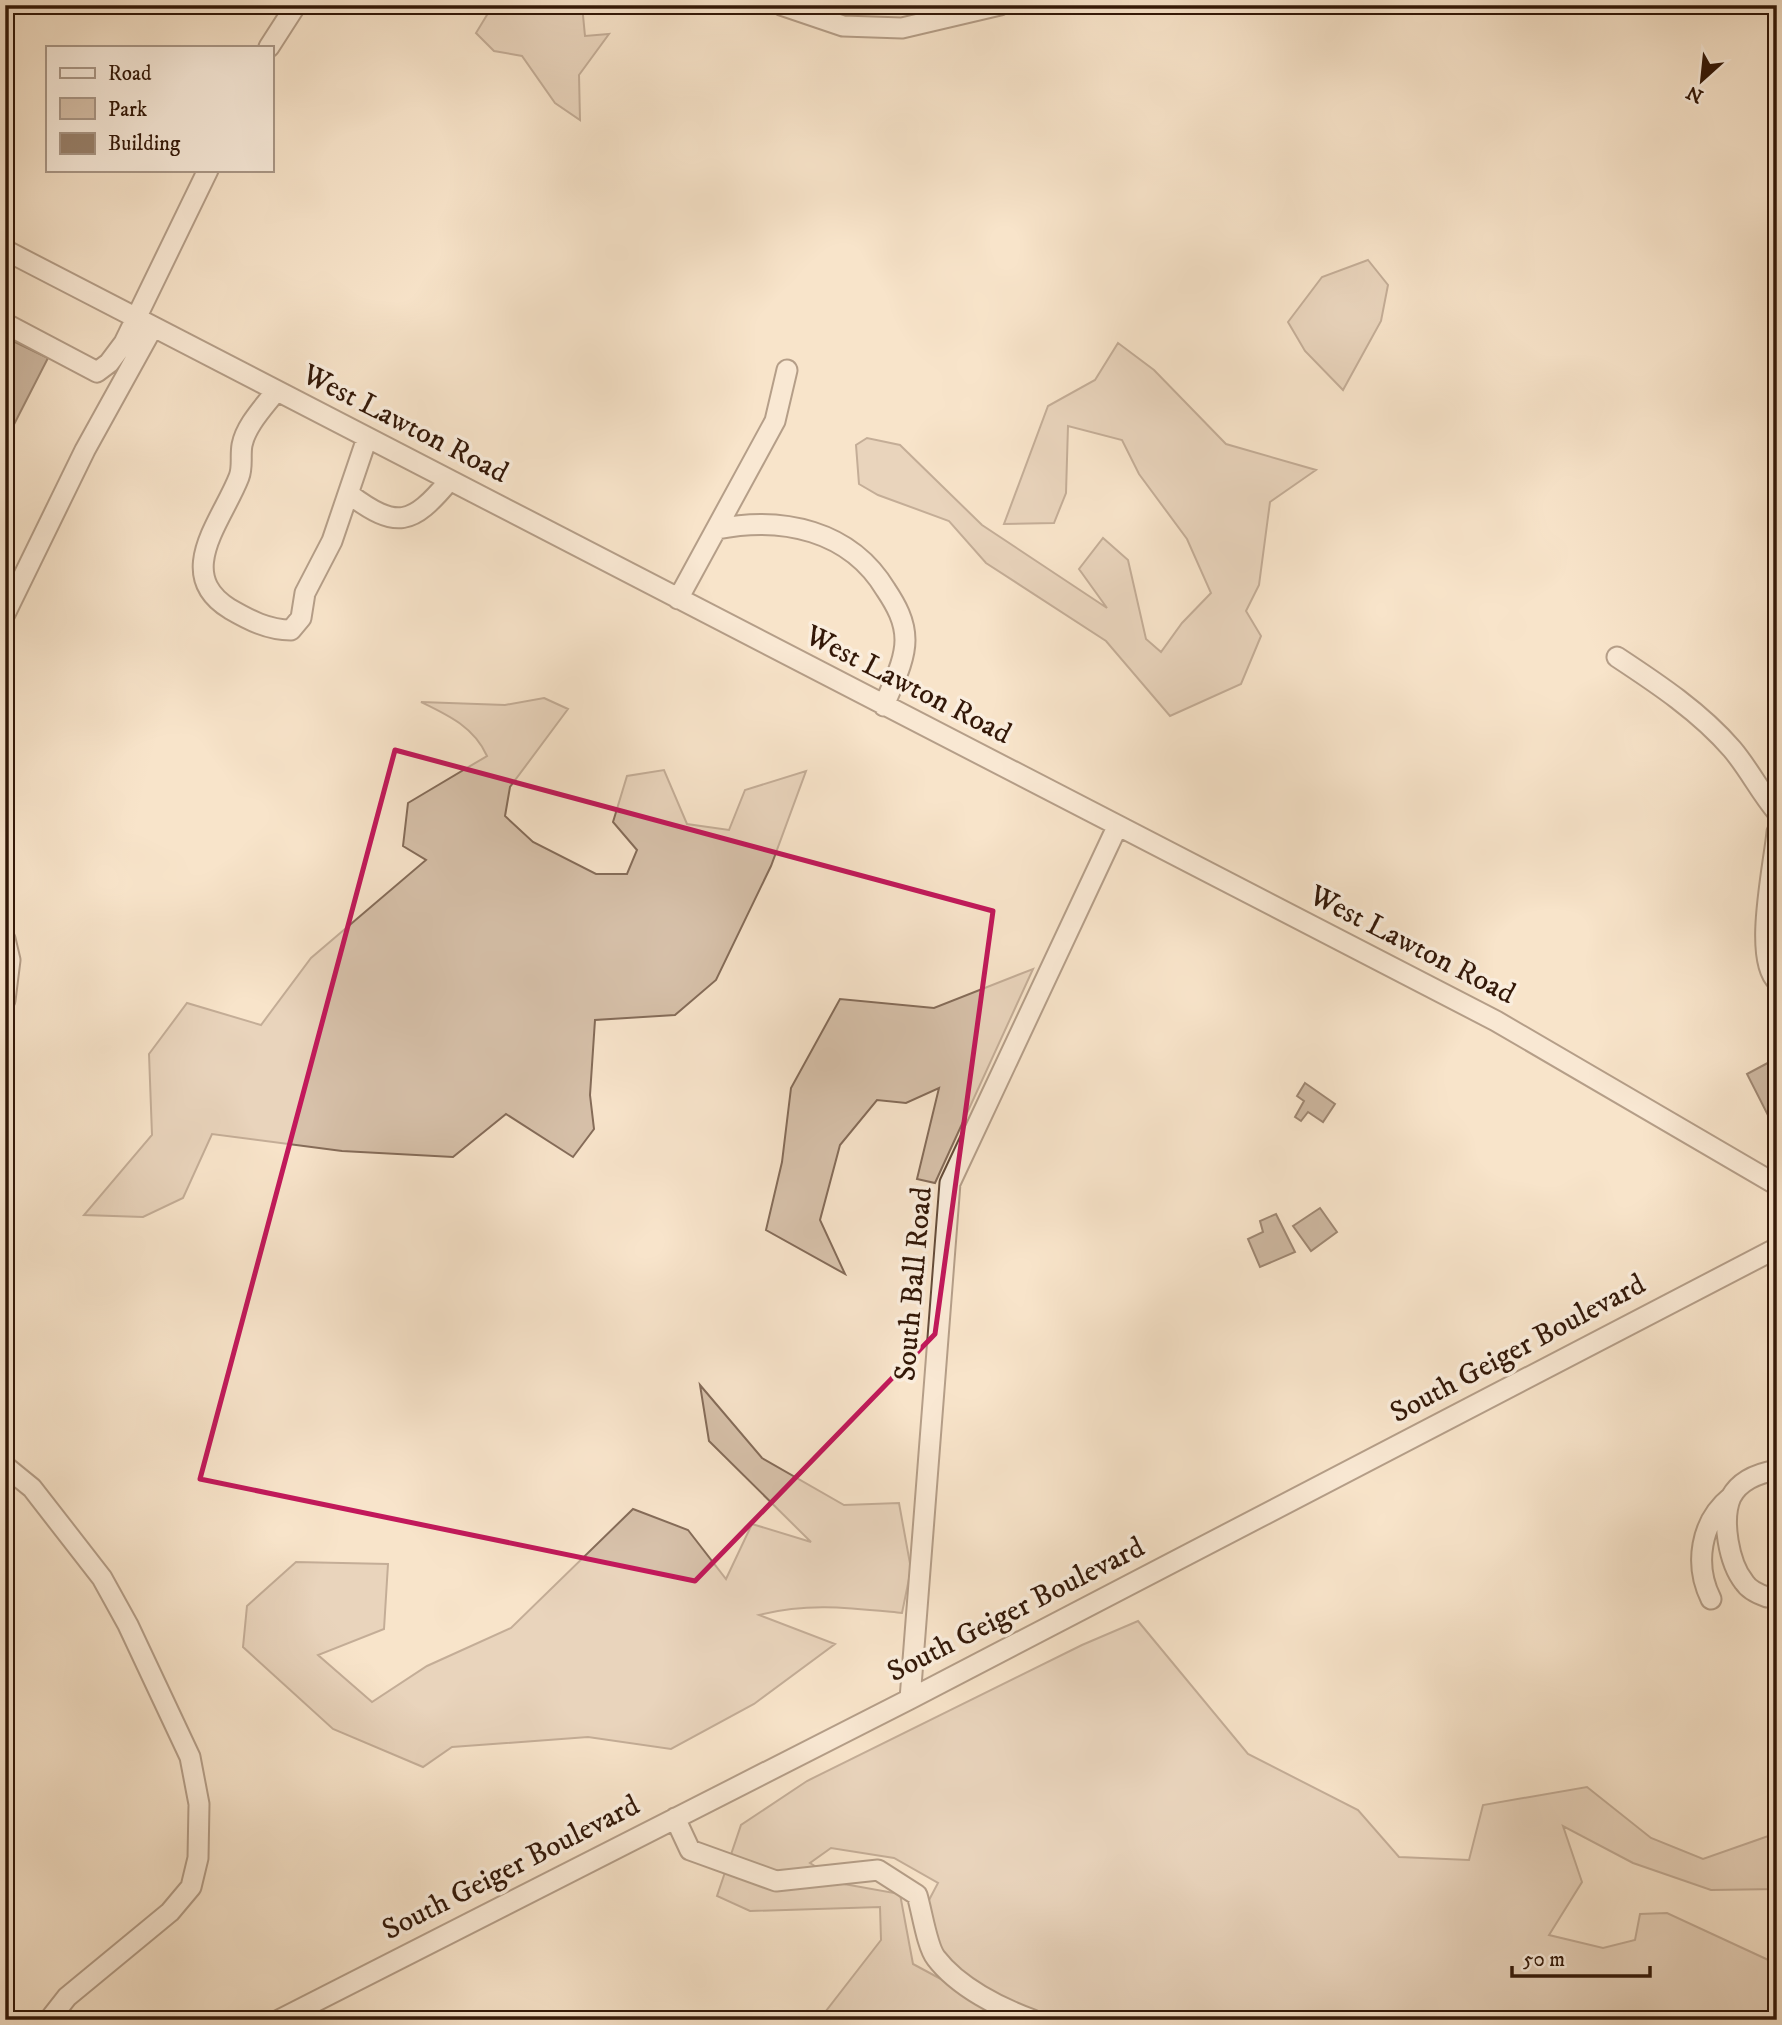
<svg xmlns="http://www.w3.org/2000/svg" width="1782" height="2025" font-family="'IM FELL DW Pica',serif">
	<rect width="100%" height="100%" fill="#f8e4cb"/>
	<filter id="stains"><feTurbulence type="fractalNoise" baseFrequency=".00286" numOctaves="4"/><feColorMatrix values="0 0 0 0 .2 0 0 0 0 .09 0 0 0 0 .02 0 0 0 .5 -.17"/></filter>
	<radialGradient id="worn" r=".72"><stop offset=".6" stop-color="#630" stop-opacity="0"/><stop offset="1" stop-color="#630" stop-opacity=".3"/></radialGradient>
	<!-- green -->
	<path fill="#d7c1aa" stroke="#856c59" stroke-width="2" d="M493,5H582L585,36L609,34L579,75L580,120L555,103L522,56L494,51L476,33Z
		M1368,260L1388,285L1381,321L1343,390L1305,351L1288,322L1322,277Z
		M1118,343L1154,370L1226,444L1316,470L1270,502L1259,585L1246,611L1261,636L1241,684L1170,716L1106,641L986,563L949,521L878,495L859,484L856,445L867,438L900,445L982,525L1107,608L1079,569L1103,538L1128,560L1146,639L1161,652L1182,623L1211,593L1187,539L1139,474L1122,440L1068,426L1066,493L1054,523L1004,524L1048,406L1095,380Z
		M544,698L568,709L510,787L505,816L533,842L596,874H627L637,850L613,822L627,776L664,770L687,824L729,830L745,790L806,771L771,866L716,980L675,1015L595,1020L590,1095L594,1129L573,1157L506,1114L453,1157L342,1151L212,1134L183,1198L143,1217L84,1215L152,1135L149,1054L187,1003L261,1025L311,958L426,860L403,846L408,803L487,756C474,727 448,715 421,702L505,705Z
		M1033,969L935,1183L917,1179L939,1088L906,1103L877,1100L840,1145L820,1220L845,1274L766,1230L782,1162L791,1088L840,999L934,1008Z
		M700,1385L762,1458L844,1505L899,1503L911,1569L902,1613C852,1608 808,1602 759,1615L835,1644L754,1704L671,1749L588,1737L452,1747L423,1767L333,1729L243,1647L247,1606L296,1562L388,1564L384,1629L318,1655L372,1702L427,1666L511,1628L633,1509L688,1530L726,1579L752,1524L811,1542L709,1441Z
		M1138,1621L1248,1754L1358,1810L1399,1857L1469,1860L1483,1805L1587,1787L1651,1838L1703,1859L1777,1833V1889L1711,1890L1633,1863L1563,1826L1582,1882L1549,1935L1603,1948L1635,1940L1640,1914L1667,1913L1777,1964V2020H1055L973,1984L939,1947L928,1902L938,1883L894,1858L831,1848L810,1863L844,1884L900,1894L913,1964L1017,2020H819L881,1940L880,1907L750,1911L717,1896L741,1825L807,1781L1082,1645Z"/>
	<!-- building -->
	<path fill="#99826d" stroke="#331808" stroke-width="2" d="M13,341L48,358L5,442V347L9,349Z
		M1777,1058V1131H1776L1747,1074Z
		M1305,1083L1335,1104L1323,1122L1308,1112L1301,1121L1295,1117L1304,1101L1297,1096Z
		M1320,1208L1337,1232L1311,1251L1293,1226Z
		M1276,1214L1295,1252L1260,1267L1248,1239L1263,1232L1260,1221Z"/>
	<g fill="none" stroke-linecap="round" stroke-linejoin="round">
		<defs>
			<path id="minor" d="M781,5L843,26L902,28L1000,5
				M269,47L296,5
				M5,250L1496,1021L1777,1185
				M8,325L97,372L109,363L124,343L208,170
				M276,391C264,407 246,425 242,445C240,456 243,467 239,477C222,521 173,574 230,609C249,620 268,630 291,630L301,618L305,593L332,541L367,438
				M349,494C397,530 412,525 449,481
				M717,529C782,516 850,530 886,590C896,605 905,621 905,640C905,662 892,685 884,706
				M678,599L775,421L787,370
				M5,614L85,450L153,327
				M1617,657C1658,684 1700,712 1732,749C1749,769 1760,792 1777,812
				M1777,832C1774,865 1753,959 1777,981
				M5,939L10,960L5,1000
				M5,1466L32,1488L102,1578L128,1625L190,1757L199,1804L198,1858L191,1887L170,1912L67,1997L49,2020
				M1777,1470C1759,1473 1740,1480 1731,1497C1721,1520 1729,1563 1744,1582C1749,1590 1758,1594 1767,1597L1777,1594
				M1711,1599C1694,1565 1700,1522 1731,1497
				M910,1699L950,1183L1117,827
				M675,1818L690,1850L776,1881L878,1870L917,1895C922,1911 927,1947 936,1958C958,1987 1000,2008 1033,2020
				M279,2020L910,1699L1777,1248"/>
		</defs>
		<!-- minor casing -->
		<use href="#minor" stroke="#644b39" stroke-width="23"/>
		<!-- minor -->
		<use href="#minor" stroke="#faeddd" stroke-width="19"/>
	</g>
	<!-- marked area -->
	<path d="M0 0H1782V2025H0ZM395,750L993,911L935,1334L695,1581L200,1479Z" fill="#f8e4cb" fill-opacity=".55" fill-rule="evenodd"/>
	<path fill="none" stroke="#c2185b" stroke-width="5" stroke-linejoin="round" d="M395,750L993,911L935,1334L695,1581L200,1479Z"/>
	<g text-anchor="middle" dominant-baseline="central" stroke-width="7" stroke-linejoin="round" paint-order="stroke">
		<!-- street labels -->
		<g font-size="30" fill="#331808" stroke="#faeddd">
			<text transform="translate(405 424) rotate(27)">West Lawton Road</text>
			<text transform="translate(908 685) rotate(27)">West Lawton Road</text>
			<text transform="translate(1412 945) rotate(27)">West Lawton Road</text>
			<text transform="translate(914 1284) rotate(-85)">South Ball Road</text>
			<text transform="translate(1518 1349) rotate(-28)">South Geiger Boulevard</text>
			<text transform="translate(1016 1610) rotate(-27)">South Geiger Boulevard</text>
			<text transform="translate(511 1868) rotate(-27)">South Geiger Boulevard</text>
		</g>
	</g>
	<!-- margin -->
	<rect width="1782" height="2025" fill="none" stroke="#f8e4cb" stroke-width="28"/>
	<rect x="7" y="7" width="1768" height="2011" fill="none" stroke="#331808" stroke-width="3.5"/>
	<rect x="14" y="14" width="1754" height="1997" fill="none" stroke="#331808" stroke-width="2"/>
	<!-- legend -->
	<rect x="46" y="46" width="228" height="126" fill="#faeddd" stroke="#aa9888" stroke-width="2"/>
	<rect x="60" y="68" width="35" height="10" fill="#faeddd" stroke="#aa9888" stroke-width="2"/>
	<text x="108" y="80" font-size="21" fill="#331808">Road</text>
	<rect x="60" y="98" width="35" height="21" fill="#d7c1aa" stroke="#aa9888" stroke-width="2"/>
	<text x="108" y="116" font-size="21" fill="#331808">Park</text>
	<rect x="60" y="133" width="35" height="21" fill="#99826d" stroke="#aa9888" stroke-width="2"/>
	<text x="108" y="150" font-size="21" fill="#331808">Building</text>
	<!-- north arrow -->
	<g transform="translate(1702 80) rotate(207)" stroke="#faeddd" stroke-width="5" paint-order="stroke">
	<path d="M0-5L12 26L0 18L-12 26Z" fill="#331808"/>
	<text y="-10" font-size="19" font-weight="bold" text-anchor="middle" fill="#331808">N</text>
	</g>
	<!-- scale -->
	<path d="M1512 1966v10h138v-10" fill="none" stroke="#331808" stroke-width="3.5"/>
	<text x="1523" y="1966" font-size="21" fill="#331808" stroke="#faeddd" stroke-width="5" paint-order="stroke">50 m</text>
	<rect width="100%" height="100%" filter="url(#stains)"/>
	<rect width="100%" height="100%" fill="url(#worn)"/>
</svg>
